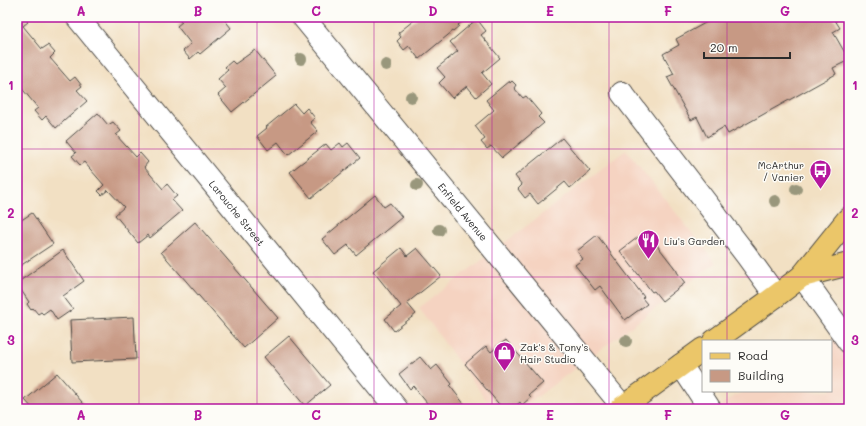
<svg xmlns="http://www.w3.org/2000/svg" width="866" height="426" font-family="Mali,sans-serif">
	<rect width="100%" height="100%" fill="#fdfcf7"/>
	<filter id="ink" filterUnits="userSpaceOnUse"><feTurbulence type="fractalNoise" baseFrequency=".025" numOctaves="2"/><feDisplacementMap in="SourceGraphic" scale="8" xChannelSelector="R" yChannelSelector="G"/><feConvolveMatrix kernelMatrix="1 2 1 2 8 2 1 2 1" color-interpolation-filters="sRGB"/></filter>
	<filter id="wash" filterUnits="userSpaceOnUse"><feTurbulence type="fractalNoise" baseFrequency=".012" numOctaves="4" result="noise"/><feDisplacementMap in="SourceGraphic" scale="16" xChannelSelector="R" yChannelSelector="G"/><feGaussianBlur stdDeviation="0.9" result="paint"/><feColorMatrix in="noise" values="0 0 0 0 0 0 0 0 0 0 0 0 0 0 0 0 0 1.4 0 .05"/><feComposite in="paint" operator="in"/></filter>
	<g filter="url(#wash)">
		<rect width="100%" height="100%" fill="#f2e0c3"/>
		<!-- built -->
		<path fill="#f5d3c1" d="M626,150L716,263L521,409H493L419,308Z
			M849,329V409H713L744,391H831V341H830Z"/>
		<g id="blocks">
			<!-- building -->
			<path fill="#c79984" d="M17,17H23L28,22L23,26L42,49L48,45L55,53L50,58L70,81L75,77L82,86L77,90L87,101L56,128L46,116L42,120L34,111L38,108L19,85L17,87Z
				M184,17H227L224,19L231,28L200,54L198,52L190,59L183,51L191,44L177,26L182,22L180,20Z
				M418,17H465L466,18L458,25L459,26L419,59L409,46L404,50L397,41L401,37L398,33Z
				M716,17H833L840,28L833,32L849,60L833,68L836,74L728,134L724,127L707,137L697,117L691,120L667,77L674,74L663,54L679,45L676,39Z
				M477,19L486,31L481,35L500,58L482,73L491,84L476,97L467,86L452,98L439,83L445,77L437,68L458,51L450,42Z
				M255,50L276,76L232,112L218,95L226,88L218,79L228,70L225,67L232,61L235,64Z
				M509,81L510,83L512,81L516,85L514,88L523,98L526,96L541,114L538,117L544,123L502,158L491,146L487,149L481,142L485,139L475,126L494,110L486,100Z
				M294,104L302,113L307,108L315,118L310,122L318,131L288,155L278,142L268,150L257,136L267,128L266,127Z
				M98,113L108,125L113,122L121,131L116,135L136,157L140,153L148,162L144,167L163,189L167,184L177,196L172,200L182,211L150,238L148,235L138,243L115,215L124,207L108,190L102,195L98,191L104,185L84,162L80,165L72,156L76,153L66,141Z
				M562,138L590,171L570,188L565,182L538,204L530,194L525,198L518,189L522,185L515,176Z
				M340,143L343,147L348,143L360,158L311,198L290,172L326,144L331,150Z
				M375,195L384,207L390,203L402,217L356,255L348,245L335,255L322,239Z
				M32,213L53,244L17,268V223Z
				M195,222L278,318L244,348L161,252Z
				M646,231L677,271V272L685,283L662,301L654,291L652,292L620,251Z
				M597,235L644,297L642,298L647,304L625,320L600,286L595,290L575,265L583,259L577,251Z
				M401,248L407,256L417,248L441,276L407,303L416,314L394,331L385,319L401,306L373,271Z
				M63,250L84,281L63,296L73,309L57,320L50,309L43,314L41,312L38,314L33,308L31,310L27,304L29,302L17,284V283Z
				M134,317L136,359L72,362L70,320Z
				M289,336L330,385L305,406L264,357Z
				M506,340L543,383L529,395L531,397L522,405L520,402L512,409H503L465,364L486,346L491,352Z
				M420,357L431,370L437,365L452,384L450,386L468,409H432L413,386L410,389L399,374Z
				M57,373L88,409H33L25,400Z"/>
		</g>
	</g>
	<g filter="url(#ink)">
		<use href="#blocks" fill-opacity="0" stroke="#494642" stroke-width="1"/>
		<g fill="none" stroke-linecap="round" stroke-linejoin="round">
			<defs>
				<g id="minor">
					<path id="s1" d="M77,17L397,409"/>
					<path id="s2" d="M303,17L623,407"/>
					<path d="M622,93L747,256L776,296"/>
					<path d="M802,276L849,342"/>
					<path d="M681,365L710,409"/>
				</g>
				<path id="major" d="M802,276L849,264
					M714,341L776,296L802,276L847,220L849,218
					M620,409L703,349"/>
			</defs>
			<!-- minor casing -->
			<use href="#minor" stroke="#494642" stroke-width="24"/>
			<!-- major casing -->
			<use href="#major" stroke="#494642" stroke-width="24"/>
			<!-- minor -->
			<use href="#minor" stroke="#fff" stroke-width="22"/>
			<!-- major -->
			<use href="#major" stroke="#ebc669" stroke-width="22"/>
		</g>
		<!-- trees -->
		<g fill="#99977c">
			<circle cx="301" cy="59" r="6"/>
			<circle cx="386" cy="65" r="6"/>
			<circle cx="411" cy="97" r="6"/>
			<circle cx="417" cy="185" r="6"/>
			<circle cx="796" cy="189" r="6"/>
			<circle cx="775" cy="201" r="6"/>
			<circle cx="439" cy="230" r="6"/>
			<circle cx="626" cy="341" r="6"/>
		</g>
	</g>
	<!-- grid -->
	<path fill="none" stroke="#b5179e" stroke-width="1" stroke-opacity="0.55" d="M139,17V409M257,17V409M374,17V409M492,17V409M609,17V409M727,17V341M17,149H849M17,277H849M727,391V409"/>
	<!-- icons -->
	<defs>
		<symbol id="bus-pin" viewBox="-11 -11 22 30"><path d="M0 17L-7.5 6A9.5 9.5 0 1 1 7.5 6Z" fill="#b5179e" stroke="#fdfcf7"/><path d="M-5-6H5V4H4V6H2V4H-2V6H-4V4H-5ZM-3.5-4V0h7V-4ZM-3.5 1.2v1.5H-2V1.2ZM2 1.2v1.5H3.5V1.2Z" fill="#fff"/></symbol>
		<symbol id="restaurant-pin" viewBox="-11 -11 22 30"><path d="M0 17L-7.5 6A9.5 9.5 0 1 1 7.5 6Z" fill="#b5179e" stroke="#fdfcf7"/><path d="M-5-6h1v4h1v-4h1v4h1v-4h1v5L-1.5 .5V6h-2V.5L-5-1ZM5-6V6H3V1.5H1.5Q1.5-4 5-6Z" fill="#fff"/></symbol>
		<symbol id="shop-pin" viewBox="-11 -11 22 30"><path d="M0 17L-7.5 6A9.5 9.5 0 1 1 7.5 6Z" fill="#b5179e" stroke="#fdfcf7"/><path d="M-5-2.5h2.3a2.7 3.5 0 0 1 5.4 0H5L5.5 6h-11ZM-1.5-2.5h3a1.5 2.3 0 0 0-3 0Z" fill="#fff"/></symbol>
	</defs>
	<g fill-rule="evenodd">
		<use href="#bus-pin" x="808" y="158" width="25" height="34"/>
		<use href="#restaurant-pin" x="636" y="228" width="25" height="34"/>
		<use href="#shop-pin" x="492" y="340" width="25" height="34"/>
	</g>
	<g text-anchor="middle" dominant-baseline="central" stroke-width="3" stroke-linejoin="round" paint-order="stroke">
		<!-- poi labels -->
		<g font-size="10" fill="#2b2b2b" stroke="#fdfcf7" text-anchor="start">
			<text x="804" y="165" text-anchor="end">McArthur<tspan x="804" dy="12">/ Vanier</tspan></text>
			<text x="664" y="241">Liu's Garden</text>
			<text x="520" y="347">Zak's &amp; Tony's<tspan x="520" dy="12">Hair Studio</tspan></text>
		</g>
		<!-- street labels -->
		<g font-size="10" fill="#2b2b2b" stroke="#fdfcf7">
			<text stroke="none"><textPath href="#s2" startOffset="252">Enfield Avenue</textPath></text>
			<text stroke="none"><textPath href="#s1" startOffset="253">Larouche Street</textPath></text>
		</g>
	</g>
	<!-- margin -->
	<rect width="866" height="426" fill="none" stroke="#fdfcf7" stroke-width="44"/>
	<!-- legend -->
	<rect x="702" y="340" width="130" height="52" fill="#fdfcf7" stroke="#a9a8a5"/>
	<rect x="710" y="353" width="20" height="6" fill="#ebc669" stroke="#a9a8a5"/>
	<text x="738" y="360" font-size="12" fill="#2b2b2b">Road</text>
	<rect x="710" y="370" width="20" height="12" fill="#c79984" stroke="#a9a8a5"/>
	<text x="738" y="380" font-size="12" fill="#2b2b2b">Building</text>
	<!-- scale -->
	<path d="M704 52v6h86v-6" fill="none" stroke="#2b2b2b" stroke-width="2"/>
	<text x="710" y="52" font-size="12" fill="#2b2b2b" stroke="#fdfcf7" stroke-width="3" paint-order="stroke">20 m</text>
	<rect x="22" y="22" width="822" height="382" fill="none" stroke="#b5179e" stroke-width="1.5"/>
	<g font-size="13" text-anchor="middle" font-weight="bold" fill="#b5179e">
		<text x="81" y="16">A</text>
		<text x="198" y="16">B</text>
		<text x="316" y="16">C</text>
		<text x="433" y="16">D</text>
		<text x="550" y="16">E</text>
		<text x="668" y="16">F</text>
		<text x="785" y="16">G</text>
		<text x="11" y="90">1</text>
		<text x="855" y="90">1</text>
		<text x="11" y="218">2</text>
		<text x="855" y="218">2</text>
		<text x="11" y="345">3</text>
		<text x="855" y="345">3</text>
		<text x="81" y="420">A</text>
		<text x="198" y="420">B</text>
		<text x="316" y="420">C</text>
		<text x="433" y="420">D</text>
		<text x="550" y="420">E</text>
		<text x="668" y="420">F</text>
		<text x="785" y="420">G</text>
	</g>
</svg>
